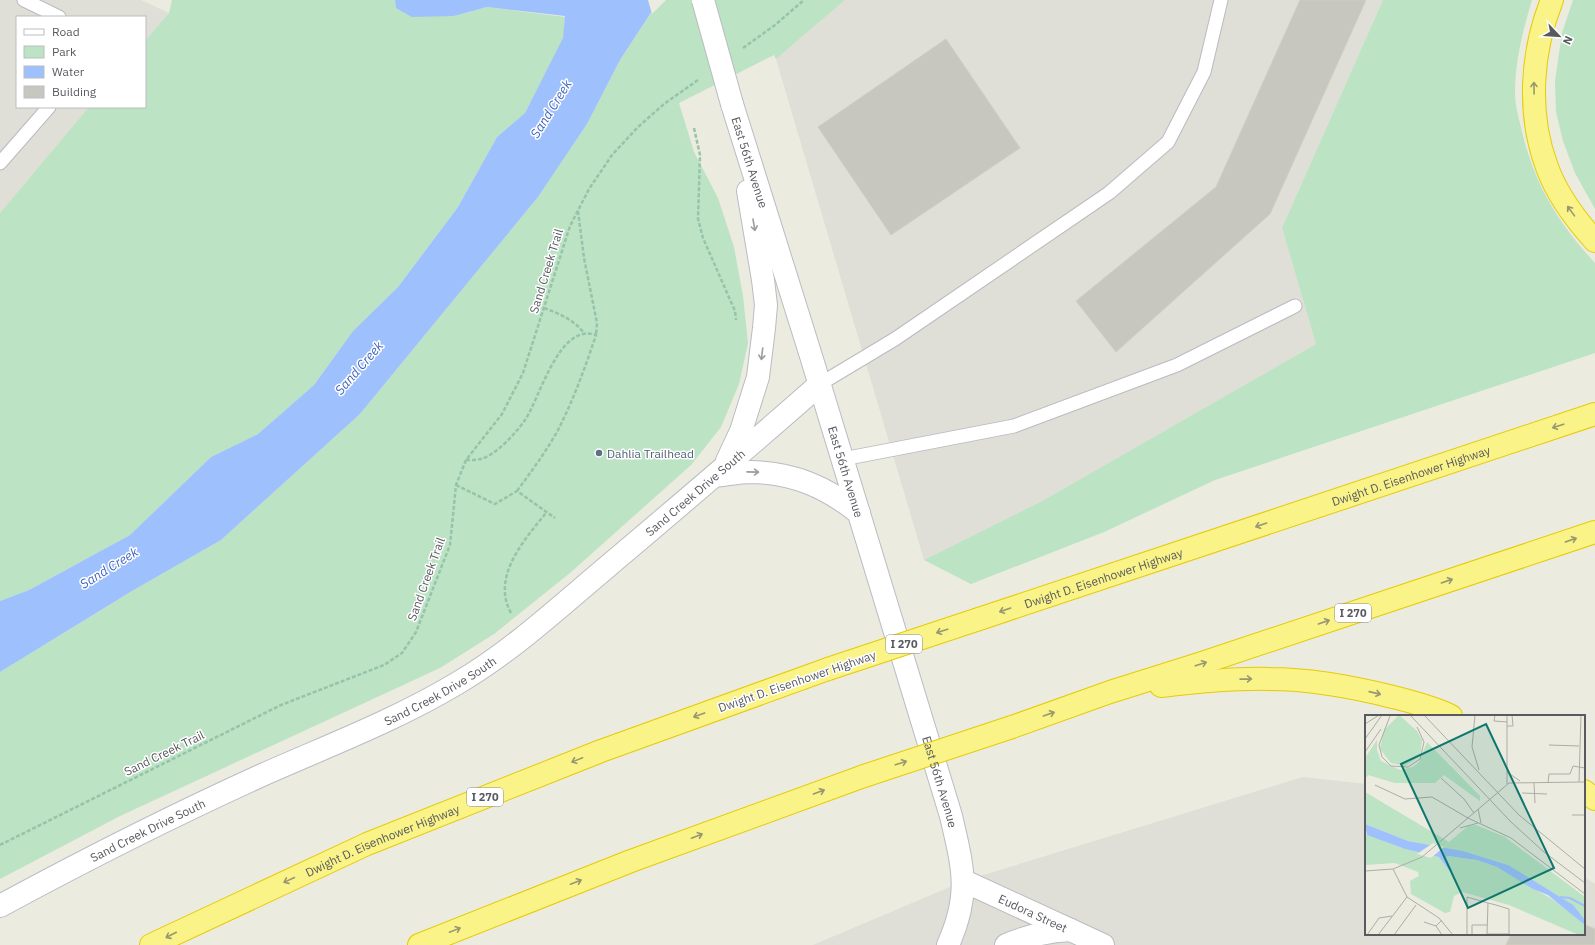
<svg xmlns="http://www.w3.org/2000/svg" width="1595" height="945" font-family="'IBM Plex Sans',sans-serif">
	<rect width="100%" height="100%" fill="#ebebdf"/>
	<!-- industrial -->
	<path fill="#dfded7" d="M0,0H141L169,13L145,41V17H17V107H89L0,213Z
		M845,0H1383L1282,228L1316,344L1044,500L924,560L776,59Z
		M1303,777L1366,784V934H1584V877L1595,884V945H813L964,881Z"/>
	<!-- green -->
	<path fill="#bce3c3" d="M172,0H395L396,8L454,16L487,7L565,17L564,38L525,113L497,137L458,207L398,287L353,331L314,385L258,434L211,457L130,535L29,590L0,601V213L89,107H145V41L169,13Z
		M664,0H845L776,59L774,55L679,103L694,152L718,198L734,247L743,296L748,343L739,384L721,427L691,465L570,573L494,634L440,668L120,816L0,879V672L132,591L221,540L360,414L538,197L587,124L620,60L652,11Z
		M1383,0H1532C1523,30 1515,61 1515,93C1515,105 1519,119 1522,132C1535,185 1558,223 1595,263V353L1215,480L1104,532L971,584L924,560L1044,500L1316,344L1282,228Z
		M1573,0H1595V209L1575,173L1563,141L1556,112L1555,81L1562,33Z"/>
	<!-- water -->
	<path fill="#9ec1fd" d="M395,0H664L652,11L620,60L587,124L538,197L360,414L221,540L132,591L0,672V601L29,590L130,535L211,457L258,434L314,385L353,331L398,287L458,207L497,137L525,113L563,38L565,16L487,7L454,16L412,17L396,8Z"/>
	<!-- pier -->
	<path fill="#ebebdf" d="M648,0H666L652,14Z"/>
	<!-- building -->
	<path fill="#c8c7bf" stroke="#d0cebe" d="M1300,0H1366L1270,214L1116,352L1076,301L1216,187Z
		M946,39L1020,148L891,235L818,127Z
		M1584,924L1595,929V945H1506L1511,934H1584Z"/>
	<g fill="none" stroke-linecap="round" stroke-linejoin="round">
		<defs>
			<path id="service" d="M24,0L59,17
				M0,163L49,107
				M820,384L895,339L1109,193L1168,142L1204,72L1221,0
				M843,459L1014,426L1177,365L1295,306"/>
			<g id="tertiary">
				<path id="s1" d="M964,881L1103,945"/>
			</g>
			<g id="secondary">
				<path id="s2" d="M732,104L811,356L951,816C963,868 971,894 948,945"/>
				<path d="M727,461L741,431L758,377L764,328L766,305L763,280L748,191"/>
				<path d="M714,476C726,475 739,472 751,472C794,473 826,487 859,513"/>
				<path id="s3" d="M0,906C85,860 172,816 260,776C325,747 394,721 456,684C511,652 558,608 607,567C679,506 750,446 820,384"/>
				<path d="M1006,945C1027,936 1048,931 1071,930"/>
			</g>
			<g id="motorway">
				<path d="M1552,0C1531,52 1527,114 1547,167C1557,195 1576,220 1595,241"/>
				<path id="s4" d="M979,619L1595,414"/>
				<path d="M1161,686C1197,682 1234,678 1270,679C1312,679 1353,687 1393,697C1412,702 1433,707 1451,716"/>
				<path d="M1012,727L1110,692L1199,664L1595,532"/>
				<path d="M1584,791L1595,799"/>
				<path id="s5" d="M151,945L367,844L601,751L828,669"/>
				<path d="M419,945L631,861L864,776"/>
			</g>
		</defs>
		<!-- service casing -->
		<use href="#service" stroke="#babbc1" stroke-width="15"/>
		<!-- tertiary casing -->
		<use href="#tertiary" stroke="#babbc1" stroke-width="24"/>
		<!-- secondary casing -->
		<use href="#secondary" stroke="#babcc3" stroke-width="24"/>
		<!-- motorway casing -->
		<use href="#motorway" stroke="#e6cb05" stroke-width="24"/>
		<!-- path -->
		<path stroke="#95c4ab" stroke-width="2.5" stroke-dasharray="4 2" stroke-linecap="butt" d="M743,48L775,25L804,0
			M694,128L700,155L698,219L703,238L735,311L736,320
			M578,211L584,258L597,323L596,335
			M544,308C560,314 574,320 584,333
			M466,460C471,460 477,460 481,459C496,455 516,433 525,420C540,398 559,322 596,335C585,368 573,401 557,432C545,453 531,472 517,491
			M456,485L495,504L517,491L555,518
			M511,613C491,577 524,540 546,513
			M0,845L281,705L384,665L402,653L416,632L450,545L456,485L466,460L502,414L523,373L570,226L589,189L612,155L638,127L664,104L698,80"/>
		<!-- service -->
		<use href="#service" stroke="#fff" stroke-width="13"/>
		<!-- tertiary -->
		<use href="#tertiary" stroke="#fff" stroke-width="22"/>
		<!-- secondary -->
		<use href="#secondary" stroke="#fff" stroke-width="22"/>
		<!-- motorway -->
		<use href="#motorway" stroke="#faf388" stroke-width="22"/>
		<defs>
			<path id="secondary-bridge" d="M703,0L732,104"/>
			<path id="motorway-bridge" d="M828,669L979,619
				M864,776L1012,727"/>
		</defs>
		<!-- secondary-bridge casing -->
		<use href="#secondary-bridge" stroke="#babcc3" stroke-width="24" stroke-linecap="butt"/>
		<!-- motorway-bridge casing -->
		<use href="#motorway-bridge" stroke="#e6cb05" stroke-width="24" stroke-linecap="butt"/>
		<!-- secondary-bridge -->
		<use href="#secondary-bridge" stroke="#fff" stroke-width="22"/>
		<!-- motorway-bridge -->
		<use href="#motorway-bridge" stroke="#faf388" stroke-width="22"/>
	</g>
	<!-- one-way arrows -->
	<defs><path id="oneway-shaft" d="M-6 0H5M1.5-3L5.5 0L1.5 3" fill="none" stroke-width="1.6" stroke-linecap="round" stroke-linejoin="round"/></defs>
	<g stroke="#999770">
		<use href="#oneway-shaft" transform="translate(1534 88) rotate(-91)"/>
		<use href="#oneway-shaft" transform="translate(1571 211) rotate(-126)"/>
		<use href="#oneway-shaft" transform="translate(1558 426) rotate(162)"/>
		<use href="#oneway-shaft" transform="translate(1261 525) rotate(161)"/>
		<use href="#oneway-shaft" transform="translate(1571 540) rotate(-19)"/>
		<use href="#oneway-shaft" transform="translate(1447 581) rotate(-19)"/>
		<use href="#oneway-shaft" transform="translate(1005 610) rotate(161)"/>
		<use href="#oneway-shaft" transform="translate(1324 622) rotate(-19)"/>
		<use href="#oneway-shaft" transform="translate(942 631) rotate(162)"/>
		<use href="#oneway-shaft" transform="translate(1201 664) rotate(-18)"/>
		<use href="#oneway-shaft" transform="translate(1246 679) rotate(-1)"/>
		<use href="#oneway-shaft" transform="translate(1375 693) rotate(13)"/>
		<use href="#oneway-shaft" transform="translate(1049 714) rotate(-19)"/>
		<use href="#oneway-shaft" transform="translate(699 715) rotate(160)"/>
		<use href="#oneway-shaft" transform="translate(577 760) rotate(158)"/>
		<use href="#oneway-shaft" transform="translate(901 763) rotate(-18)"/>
		<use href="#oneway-shaft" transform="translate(819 792) rotate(-20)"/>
		<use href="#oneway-shaft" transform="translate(697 836) rotate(-21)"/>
		<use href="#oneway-shaft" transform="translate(289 880) rotate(155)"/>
		<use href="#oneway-shaft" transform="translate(576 882) rotate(-21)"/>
		<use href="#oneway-shaft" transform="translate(455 930) rotate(-22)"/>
		<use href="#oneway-shaft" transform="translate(171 935) rotate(153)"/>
	</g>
	<g stroke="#9b9ca0">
		<use href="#oneway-shaft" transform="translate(754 225) rotate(80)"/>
		<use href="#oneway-shaft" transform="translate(762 354) rotate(97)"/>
		<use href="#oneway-shaft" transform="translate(753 472) rotate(1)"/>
	</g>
	<!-- markers -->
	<circle fill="#5c6f8a" stroke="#fff" stroke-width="1.5" cx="599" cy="453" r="4"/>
	<g text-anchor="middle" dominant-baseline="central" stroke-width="3" stroke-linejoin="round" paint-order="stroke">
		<!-- shield labels -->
		<g fill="#fff" stroke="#8a8c90" stroke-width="1">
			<rect x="1335" y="604" width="36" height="18" rx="3"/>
			<rect x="886" y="635" width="36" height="18" rx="3"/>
			<rect x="467" y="788" width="36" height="18" rx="3"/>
		</g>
		<g font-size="11" font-weight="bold" fill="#585a60">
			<text x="1353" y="613">I 270</text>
			<text x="904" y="644">I 270</text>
			<text x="485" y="797">I 270</text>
		</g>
		<!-- street labels -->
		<g font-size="12" fill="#585a60" stroke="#fff">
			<text stroke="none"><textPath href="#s2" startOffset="61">East 56th Avenue</textPath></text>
			<text transform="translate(546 271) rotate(-73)">Sand Creek Trail</text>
			<text stroke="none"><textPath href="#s2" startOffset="385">East 56th Avenue</textPath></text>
			<text stroke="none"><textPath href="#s4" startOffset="455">Dwight D. Eisenhower Highway</textPath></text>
			<text stroke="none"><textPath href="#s3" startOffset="814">Sand Creek Drive South</textPath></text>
			<text stroke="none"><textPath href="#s4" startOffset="131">Dwight D. Eisenhower Highway</textPath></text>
			<text transform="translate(426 579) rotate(-70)">Sand Creek Trail</text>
			<text transform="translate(797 681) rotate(-19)">Dwight D. Eisenhower Highway</text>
			<text stroke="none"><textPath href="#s3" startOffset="490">Sand Creek Drive South</textPath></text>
			<text transform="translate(164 753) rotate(-26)">Sand Creek Trail</text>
			<text stroke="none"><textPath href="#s2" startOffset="709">East 56th Avenue</textPath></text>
			<text stroke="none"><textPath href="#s3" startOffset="166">Sand Creek Drive South</textPath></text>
			<text stroke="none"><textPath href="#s5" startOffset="254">Dwight D. Eisenhower Highway</textPath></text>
			<text stroke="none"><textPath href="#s1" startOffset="76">Eudora Street</textPath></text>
		</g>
		<!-- service labels -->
		<g font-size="12" fill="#4e5e75" stroke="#fff" text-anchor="start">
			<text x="607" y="453">Dahlia Trailhead</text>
		</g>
		<!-- water labels -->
		<g font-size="13" font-style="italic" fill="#4267bf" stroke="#fff">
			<text transform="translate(551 109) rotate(-58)">Sand Creek</text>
			<text transform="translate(359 368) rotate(-49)">Sand Creek</text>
			<text transform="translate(109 568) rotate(-32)">Sand Creek</text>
		</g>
	</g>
	<!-- overview -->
	<g transform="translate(1365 715)">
		<rect width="220" height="220" fill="#ebebdf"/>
		<path d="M34,0L52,16L57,25L55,41L40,51L26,48L15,34L19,15ZM12,25V35L16,46L35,55L48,52L54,47L62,27L115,81V86L79,60L70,68H30L3,60L0,65V43ZM0,77L84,127L103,111L111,110L140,122L220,182V205L143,150L98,136L43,126L0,109ZM0,119L40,134L74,142L86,158L81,141H83L112,145L132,152L202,193L220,210V220H214L144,190L97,177L89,181L85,197L80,198L46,179L45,166L54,161L53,157L30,148L0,150Z" fill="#bce3c3"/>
		<path d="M0,109L43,126L98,136L143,150L208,190L220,205V210L183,180L168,174L132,152L112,145L83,141L81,142L87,155L86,158L74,142L40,134L2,120Z" fill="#9ec1fd"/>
		<path d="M68,128L79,132L66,143L52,139Z" fill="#ebebdf"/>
		<path fill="none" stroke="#9ec1fd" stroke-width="2" d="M195,182L205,183L220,191"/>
		<path fill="none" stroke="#acada8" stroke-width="1" d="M45,0L146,107L179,137L220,168M59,0L154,100L220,154M110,0L107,32L114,55M130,0L129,6L142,7M142,0V69M25,1L14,30L17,42L26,51L43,52L55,44L59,27L52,12M0,9L14,0M142,11H148L147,0M0,24L17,0M184,30L214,31M0,37L16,14M142,57L155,66M76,63L99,84L109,98M214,67L216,0M169,68L170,88M183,68L184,59H205L208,51L220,53M10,70L40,84L67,82L103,103M157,78L182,79M113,94L116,108M207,100H220M103,103L146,123L220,179M95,113L113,108M28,154L42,182L74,203L88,220M0,156L28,154L57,142L144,68L220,67M77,205L71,211L77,220M59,207L71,211M2,220L14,203L27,201M13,220L42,182M29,220L51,190M102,220V182L123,188L131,190L144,194V219H122L123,188M107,220V210H122"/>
		<path fill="#0f766e" fill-opacity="0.15" stroke="#0f766e" stroke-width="2" d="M121,9L189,153L103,193L36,49Z"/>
		<rect width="220" height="220" fill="none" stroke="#585a60" stroke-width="2"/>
	</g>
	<!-- legend -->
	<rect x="16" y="16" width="130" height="92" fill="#ffffff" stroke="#bcbdbf"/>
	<rect x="24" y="29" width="20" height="6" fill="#ffffff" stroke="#bcbdbf"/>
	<text x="52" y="36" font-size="12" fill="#585a60">Road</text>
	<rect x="24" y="46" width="20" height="12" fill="#bce3c3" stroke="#bcbdbf"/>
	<text x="52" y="56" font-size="12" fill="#585a60">Park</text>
	<rect x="24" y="66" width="20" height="12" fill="#9ec1fd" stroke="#bcbdbf"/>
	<text x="52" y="76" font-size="12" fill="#585a60">Water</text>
	<rect x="24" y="86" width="20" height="12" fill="#c8c7bf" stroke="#bcbdbf"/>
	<text x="52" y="96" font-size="12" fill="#585a60">Building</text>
	<!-- north arrow -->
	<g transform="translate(1559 36) rotate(115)" stroke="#ffffff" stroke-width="3" paint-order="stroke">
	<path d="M0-3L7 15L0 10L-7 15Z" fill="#585a60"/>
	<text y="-6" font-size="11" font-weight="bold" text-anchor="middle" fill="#585a60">N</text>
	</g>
</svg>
